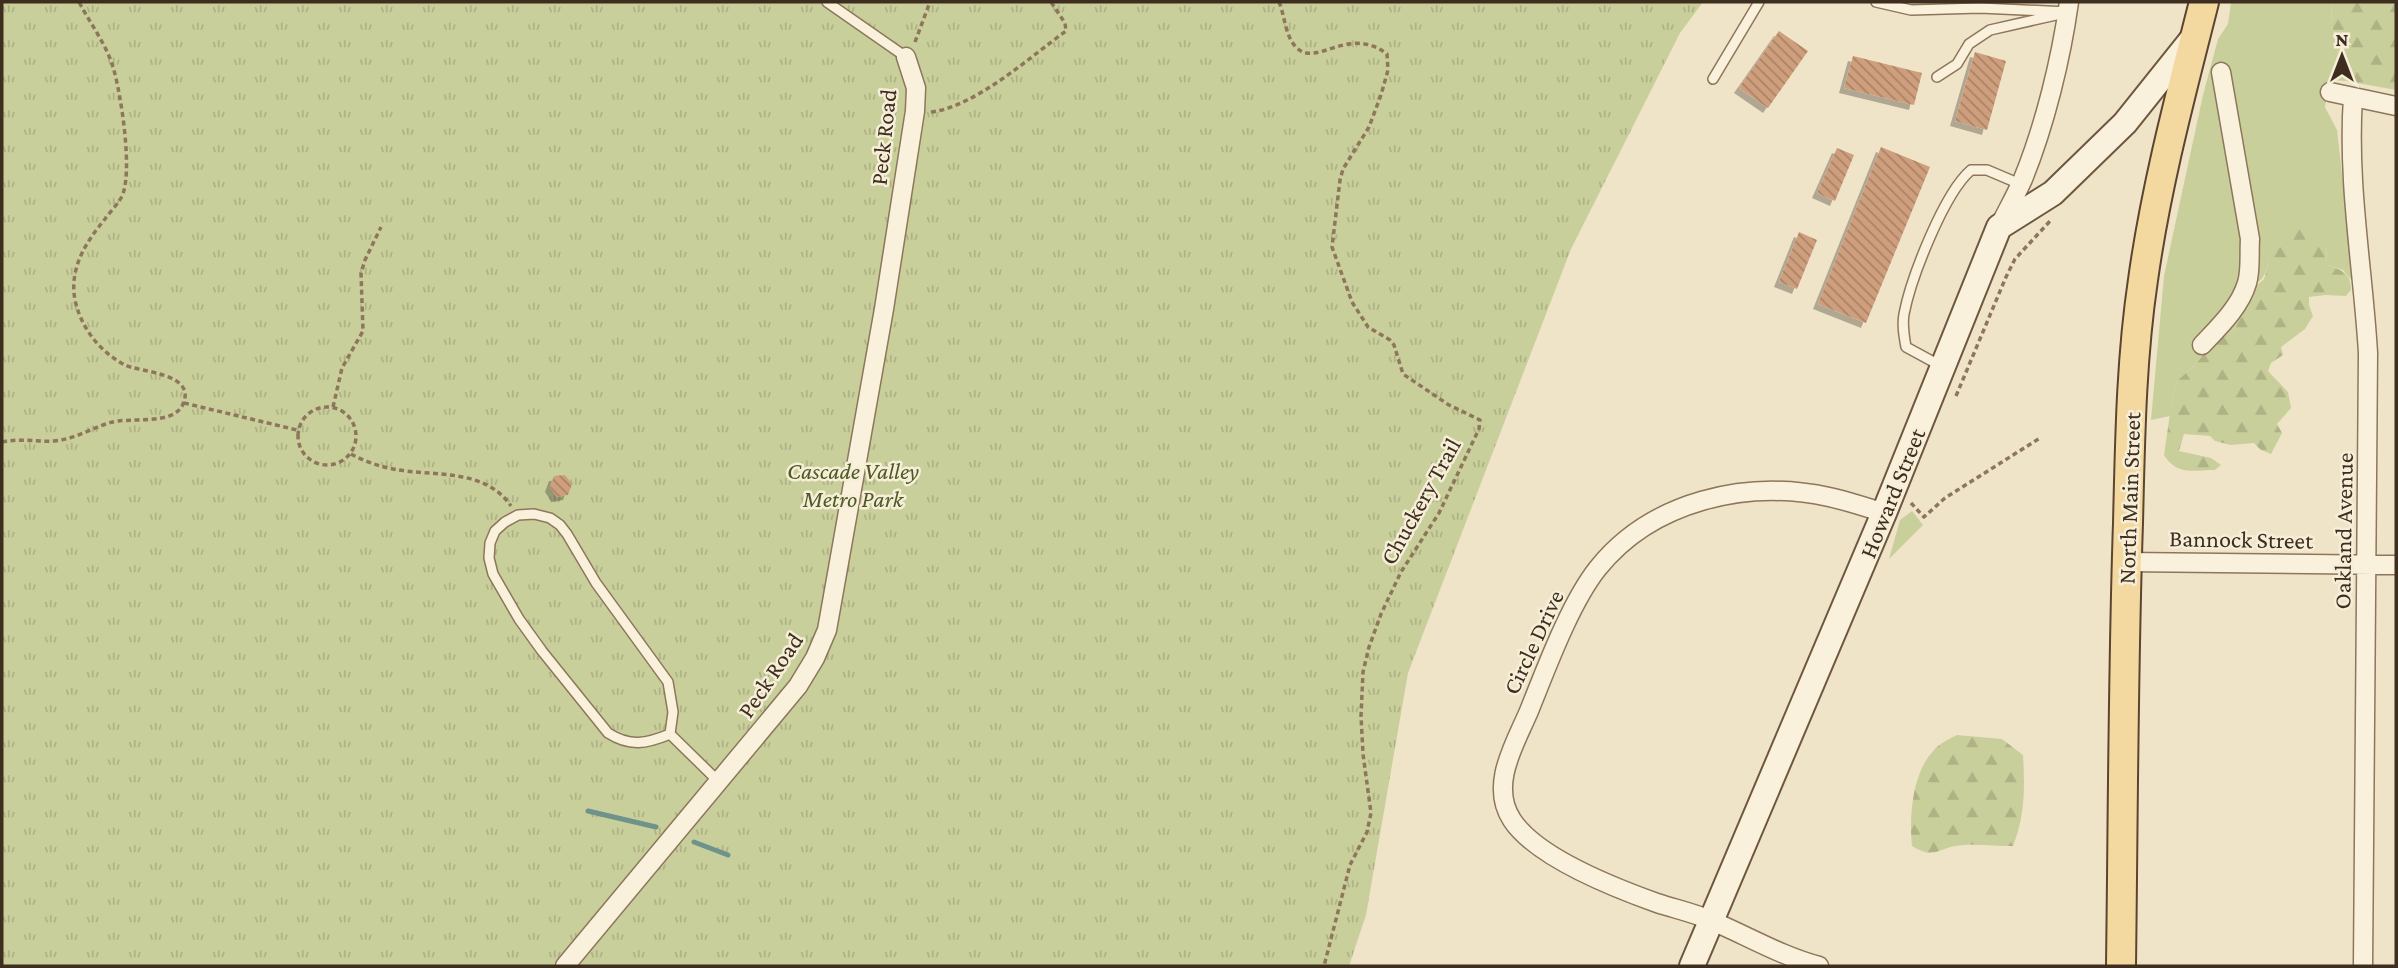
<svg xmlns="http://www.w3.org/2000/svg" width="2398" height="968" font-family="'Crimson Pro',serif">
	<defs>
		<pattern id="forest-firs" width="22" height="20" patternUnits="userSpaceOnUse" patternTransform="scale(1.75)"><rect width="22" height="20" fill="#c9cf9b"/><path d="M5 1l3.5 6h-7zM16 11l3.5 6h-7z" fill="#aeb285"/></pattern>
		<pattern id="park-tufts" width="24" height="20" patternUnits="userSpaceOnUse" patternTransform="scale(1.75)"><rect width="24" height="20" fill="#c9cf9b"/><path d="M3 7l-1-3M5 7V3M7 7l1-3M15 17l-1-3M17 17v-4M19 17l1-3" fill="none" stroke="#aeb285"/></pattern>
		<pattern id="building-back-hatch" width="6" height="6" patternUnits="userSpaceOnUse" patternTransform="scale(1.75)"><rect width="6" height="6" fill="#cf9f7d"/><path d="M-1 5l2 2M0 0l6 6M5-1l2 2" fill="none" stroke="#a98266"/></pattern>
		<filter id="shadow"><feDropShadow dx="-5" dy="5" stdDeviation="0" flood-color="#0004"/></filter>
	</defs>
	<rect width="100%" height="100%" fill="#f0e4c8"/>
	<!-- grass -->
	<path fill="#c9cf9b" d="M2231,2H2333C2327,26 2340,57 2346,81L2333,80L2328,88L2325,107L2337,130L2353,273L2351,280L2343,270L2327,265L2326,244L2269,260C2263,284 2261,276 2249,293C2241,304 2238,318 2234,330L2214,342L2194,366L2178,380L2173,393L2170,416L2151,420L2164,276L2203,95L2218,39L2228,24Z
		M1912,511L1923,525L1889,559L1900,520Z"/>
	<!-- forest -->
	<path fill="url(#forest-firs)" d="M2333,2H2396V90L2346,81C2340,57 2327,26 2333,2Z
		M2298,226L2322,234L2326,244L2327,265C2342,270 2351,273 2351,290L2346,296L2325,295L2309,297V305L2313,316L2305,329L2281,347L2283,355L2271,363L2268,371L2288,392L2291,408L2277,424L2282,433L2271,454L2261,450L2254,443L2231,445L2215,441L2210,436L2184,434L2179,451L2211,458L2221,465L2215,470C2193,470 2177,476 2164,455L2173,393L2178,380L2194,366L2214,342L2234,330L2243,303L2250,291L2264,279L2269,260L2285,231Z
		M1957,735L2002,739L2023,755C2025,787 2025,816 2013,846C1994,846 1973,843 1955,846C1936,850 1933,859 1912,846C1909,816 1912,773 1934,750C1940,743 1949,739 1957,735Z"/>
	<!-- park -->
	<path fill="url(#park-tufts)" d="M2,2H1703L1680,33L1571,249L1408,673L1366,915L1349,966H2Z"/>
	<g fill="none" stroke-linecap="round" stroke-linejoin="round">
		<!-- stream -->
		<path stroke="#6f938a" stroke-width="5" d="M588,811L656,827
			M694,842L728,855"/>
	</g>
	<!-- building -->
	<path fill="url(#building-back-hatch)" filter="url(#shadow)" d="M1779,31L1808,51L1768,108L1739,88Z
		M1975,52L2006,61L1987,130L1955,121Z
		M1853,56L1922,73L1914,105L1844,88Z
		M1881,147L1930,167L1866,323L1818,304Z
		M1837,148L1854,155L1835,201L1817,193Z
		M1799,232L1817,240L1797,289L1779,282Z
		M565,475L572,484L568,495L557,497L550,487L554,476Z"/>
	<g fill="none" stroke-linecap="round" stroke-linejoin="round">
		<defs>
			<path id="lane" d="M827,2L906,57
				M1876,2L1911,10L1980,8L2068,12
				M1937,77L1957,64L1969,44L1990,30L2056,15
				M1713,79L1759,2
				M1941,366L1906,347C1904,336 1902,325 1904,314C1911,278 1944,193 1971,170H1987L2020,184
				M670,734C646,744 630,747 608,733L542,651L519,619L493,574L489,558L490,543L495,531L505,522L518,515L534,514L550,518L560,525L567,534L596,583L668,682L673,712L670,734L719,782"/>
			<path id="street" d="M2330,92L2396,106
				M2353,97C2347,183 2363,268 2368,353L2363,966
				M1999,227C2007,211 2016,195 2023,179C2045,125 2061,59 2069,2
				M2202,345C2219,327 2240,307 2247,283C2251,270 2249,254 2250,239L2221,72
				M2127,562L2396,565
				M565,966L798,686L815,658L827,630L884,309L915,111L916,88L906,57
				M1819,966C1781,956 1748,936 1712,921C1695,913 1675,909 1657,903C1615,888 1537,858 1512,820C1489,785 1515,744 1529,711C1546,669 1570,603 1598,568C1652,501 1746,479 1829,497C1847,501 1866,507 1884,513"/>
			<path id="secondary" d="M1692,966L1884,513L1999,227L2053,193L2125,123L2193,38"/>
			<path id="primary" d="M2121,966C2123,818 2123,670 2128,523C2130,442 2131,360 2143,280C2156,186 2181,93 2204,2"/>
		</defs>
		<!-- lane casing -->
		<use href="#lane" stroke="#8d765c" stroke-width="12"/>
		<!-- street casing -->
		<use href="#street" stroke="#8d765c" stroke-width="21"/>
		<!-- secondary casing -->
		<use href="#secondary" stroke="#6f573f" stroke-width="28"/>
		<!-- primary casing -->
		<use href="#primary" stroke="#5b4430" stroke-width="32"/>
		<!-- path -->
		<path stroke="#8d765c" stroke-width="3.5" stroke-dasharray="5 3.5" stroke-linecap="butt" d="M1279,2C1285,16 1285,36 1296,47C1316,69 1348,24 1387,54L1388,70L1381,95L1369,127L1343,169L1340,180L1332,247L1352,302L1368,327L1390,340L1394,345L1403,374L1449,405L1480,420L1479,429L1439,513L1401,572L1381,614L1369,647L1363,672L1361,716L1363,754L1371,813L1367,832L1350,865L1324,966
			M915,42L930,2
			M931,112C975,107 1030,57 1066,31L1065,23L1051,2
			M1956,396L2006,277L2015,259L2051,220
			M184,403L297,430
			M298 436a29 29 0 1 1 58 0a29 29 0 1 1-58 0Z
			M333,407L342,368L363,331L361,273L365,260L381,227
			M2,442C20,438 36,442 54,441C75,439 90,429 109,423C129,416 173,427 183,404C197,373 139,372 125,365C100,352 81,328 75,300C69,268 86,242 105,219C110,212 117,205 121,198C134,176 121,93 113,67C106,44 90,23 79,2
			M351,454C364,461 378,466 393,469C432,477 484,467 511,506
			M1911,503L1924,517L1945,498L2040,438"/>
		<!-- lane -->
		<use href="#lane" stroke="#faf1dc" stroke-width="9"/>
		<!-- street -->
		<use href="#street" stroke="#faf1dc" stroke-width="18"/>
		<!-- secondary -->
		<use href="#secondary" stroke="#faf1dc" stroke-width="24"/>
		<!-- primary -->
		<use href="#primary" stroke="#f3d9a0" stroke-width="28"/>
	</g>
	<g text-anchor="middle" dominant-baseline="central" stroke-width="5" stroke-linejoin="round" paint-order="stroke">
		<!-- street labels -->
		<g font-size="24" fill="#3d2e20" stroke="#f7eed8">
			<text transform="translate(883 137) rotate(-84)">Peck Road</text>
			<text transform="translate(1892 493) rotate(-68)">Howard Street</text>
			<text transform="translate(2129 498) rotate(-88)">North Main Street</text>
			<text transform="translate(1420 501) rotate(-61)">Chuckery Trail</text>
			<text transform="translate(2343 531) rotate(-89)">Oakland Avenue</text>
			<text transform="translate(2241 539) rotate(1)">Bannock Street</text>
			<text transform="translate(1533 642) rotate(-65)">Circle Drive</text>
			<text transform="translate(770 675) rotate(-56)">Peck Road</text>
		</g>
		<!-- park labels -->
		<g font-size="24" font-style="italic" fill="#4d5a26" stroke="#f7eed8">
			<text x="853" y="470">Cascade Valley<tspan x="853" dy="28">Metro Park</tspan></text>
		</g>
	</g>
	<!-- border -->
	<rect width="2398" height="968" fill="none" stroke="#3d2e20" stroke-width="7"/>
	<!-- north arrow -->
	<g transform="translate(2342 56)" stroke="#f7eed8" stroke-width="5" paint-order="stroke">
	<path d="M0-5L12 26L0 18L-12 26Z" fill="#3d2e20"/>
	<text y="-10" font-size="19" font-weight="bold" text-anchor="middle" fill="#3d2e20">N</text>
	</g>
</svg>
